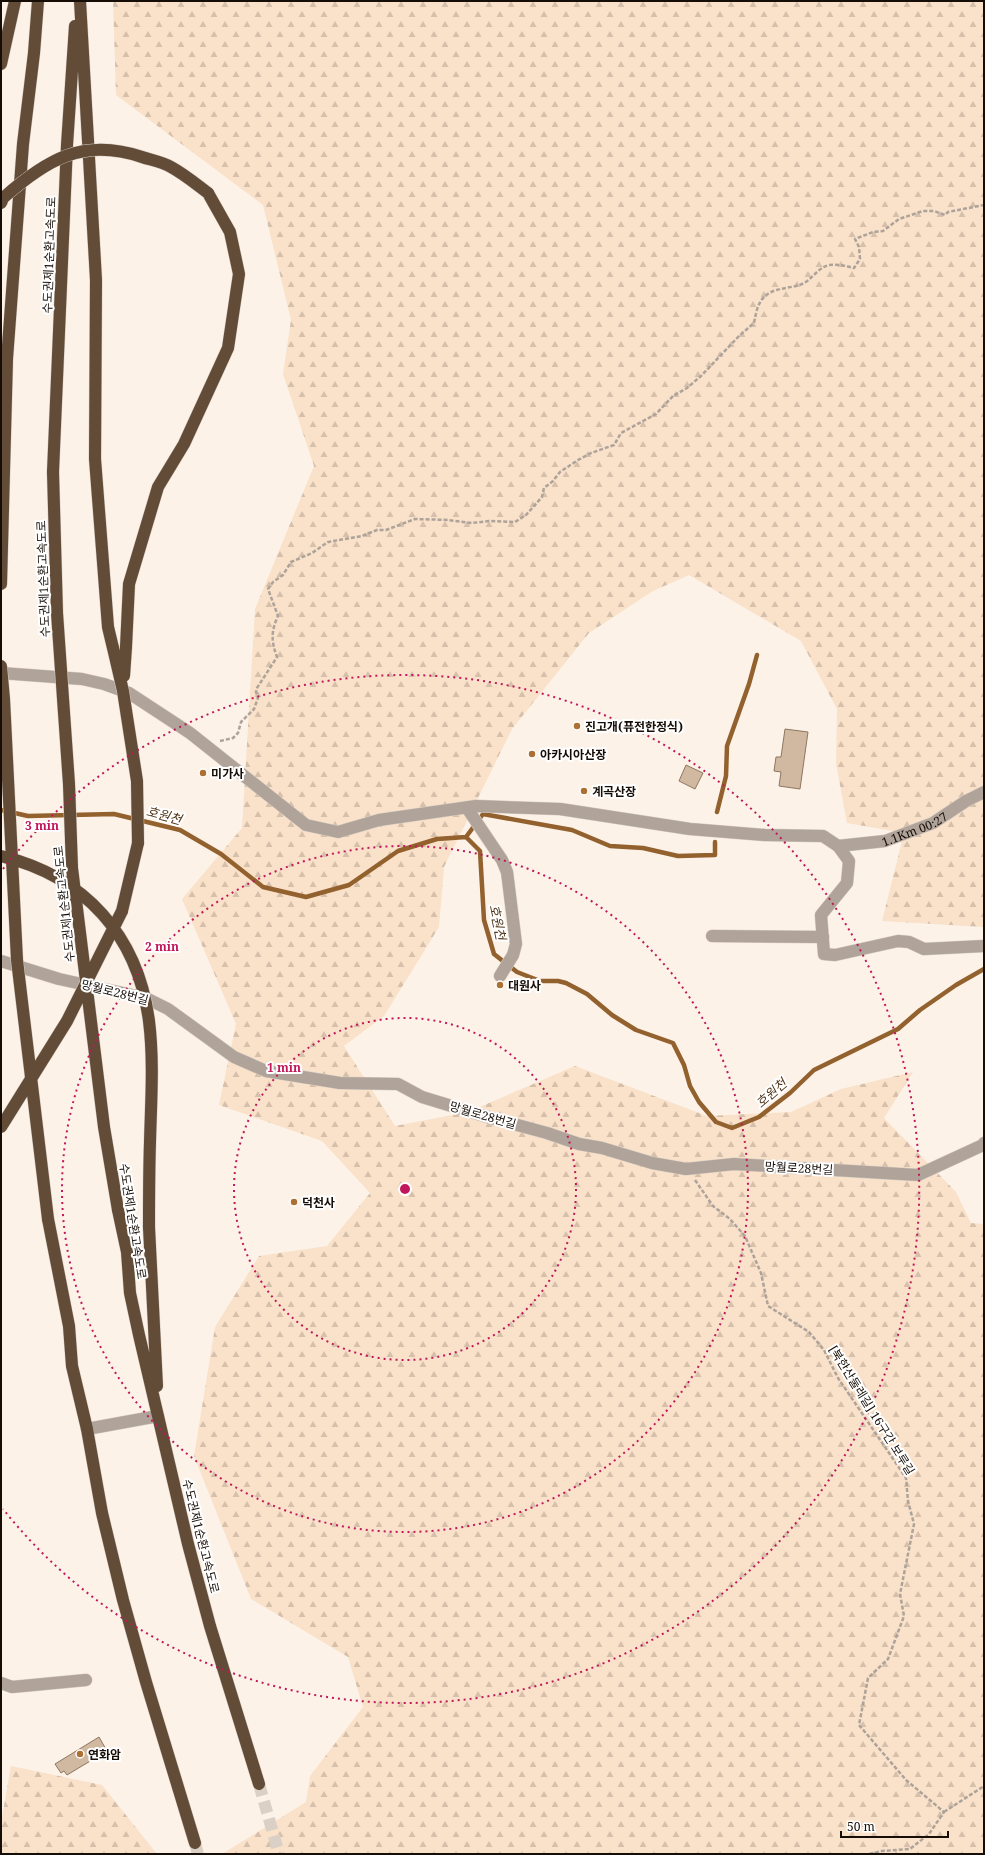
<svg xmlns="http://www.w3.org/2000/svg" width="985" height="1855" font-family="'Noto Serif','Noto Sans KR',serif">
	<defs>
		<pattern id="forest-firs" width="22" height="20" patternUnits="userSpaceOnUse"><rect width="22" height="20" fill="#fae1c9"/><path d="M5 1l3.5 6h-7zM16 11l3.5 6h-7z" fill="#d6c0ab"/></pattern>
	</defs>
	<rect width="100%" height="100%" fill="#fcf2e8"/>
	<!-- forest -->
	<path fill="url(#forest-firs)" d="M113,1H984V927L882,921L904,833L847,823L836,764L837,709L801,641L689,575L653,591L589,633L512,729L444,867L439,927L384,1016L344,1046L395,1126L468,1112L575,1066L707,1116L791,1112L841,1089L913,1072L884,1118L956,1192L971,1223L984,1224V1854H222L306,1802L310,1776L363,1707L348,1657L251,1599L194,1456L215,1327L259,1256L327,1246L370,1193L322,1141L219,1105L236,1024L182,899L242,828L255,609L314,466L283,374L291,320L263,205L116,95Z
		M11,1766L102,1785L157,1854H1V1823Z"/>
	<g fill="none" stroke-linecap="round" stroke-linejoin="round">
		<!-- stream -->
		<path stroke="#92612e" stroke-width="4.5" d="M1,810L28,816L114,814L180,830L221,854L263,887L306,897L349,885L398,851L437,839L466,837L480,851L484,920L494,954L517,972L540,981H558L566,983L587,994L612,1015L636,1030L673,1043L684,1065L690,1086L699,1102L716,1122L732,1128L759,1117L790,1093L814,1070L898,1029L920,1010L956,985L984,969
			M717,812L726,776L727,746L749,684L757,655
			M466,837L483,814L572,830L610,846L643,848L678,856L715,855V842"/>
	</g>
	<!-- building -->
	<path fill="#d1b8a1" stroke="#8e7761" d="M785,729L808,732L800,789L779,786L781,772L774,771L776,757H781Z
		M686,765L703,773L695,789L679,781Z
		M99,1737L107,1751L67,1775L64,1771L61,1773L55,1764Z"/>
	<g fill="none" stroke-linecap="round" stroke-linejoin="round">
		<!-- highway-tunnel -->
		<path stroke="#dad0c6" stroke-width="12" stroke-dasharray="12 6" stroke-linecap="butt" d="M259,1784L279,1854
			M195,1843L198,1854"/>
		<defs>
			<g id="minor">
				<path d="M1,673L82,679L104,684L129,693L190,733L306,825L338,832L379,820L476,806L560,809L690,829L765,835L823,836L838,846L849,861L847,883L821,915L824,954L835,955L898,941L909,942L924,949L984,946"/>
				<path d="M467,808L502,860L507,872L516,944L513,955L500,976"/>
				<path id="s1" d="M838,846L885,841L933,823L966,801L984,792"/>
				<path d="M712,936L823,937"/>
				<path d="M1,961L59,979L146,998L168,1009L234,1057L266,1071L340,1083L398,1084L422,1097L491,1118L547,1133L579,1144L602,1148L652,1163L686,1169L734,1164L918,1175L983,1145L984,1143"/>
				<path d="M87,1429L158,1416"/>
				<path d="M1,1683L12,1687L86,1680"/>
			</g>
			<path id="highway" d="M80,1L96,280L95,459L108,627L113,648
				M1,64L15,1
				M53,472L67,145L75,26
				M1,584L7,359L23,144L34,53L38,1
				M126,647L129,584L158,487L184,444L228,348L239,274L230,232L208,193
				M122,911L138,843
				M118,1210L127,1252L130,1293L139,1335L188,1544L210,1626L259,1784
				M48,1219L69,1326L72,1366L87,1429L102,1513L123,1600L146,1682L195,1843
				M149,1227L157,1386"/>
		</defs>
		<!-- minor casing -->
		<use href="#minor" stroke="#d7cdc4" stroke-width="13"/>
		<!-- highway casing -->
		<use href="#highway" stroke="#d7cdc4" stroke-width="13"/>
		<!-- path -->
		<path stroke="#ada39a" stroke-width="2.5" stroke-dasharray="4 2" stroke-linecap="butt" d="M220,741L233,738L238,733L241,722L254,709L258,698L256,692L257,688L277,657C271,641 271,631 278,616L268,589L273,582L283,575L291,562L312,553L328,542L362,536L377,530H386L415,519L448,520L472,523L489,521L515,522L526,515L542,497L544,488L553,481L560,472L578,460L591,453L614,445L621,433L656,414L673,396L687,388L701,376L739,336L754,323C756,314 757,304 764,297C774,287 790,289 802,284C812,280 817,268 829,265C837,264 847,266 854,268L860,259L859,247L855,239L873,232L883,231L899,219L923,211H934L945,215L948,212L984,205
			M695,1180L713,1206L730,1219L745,1236L761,1273L768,1306L809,1332L824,1350L838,1378L906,1478L908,1501L914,1524L900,1594L904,1616L888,1659L868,1678L859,1725L906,1780L944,1812L929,1834L910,1849L882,1851L869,1854
			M944,1812L984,1786"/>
		<!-- minor -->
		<use href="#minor" stroke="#b0a49a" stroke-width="12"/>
		<!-- highway -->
		<use href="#highway" stroke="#624c37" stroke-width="12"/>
		<defs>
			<path id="highway-bridge" d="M1,203L3,198C46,160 83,137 142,157C151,160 162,162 171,167C184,174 196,184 208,193
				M53,472L57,613L69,784L72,868L104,1127L118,1210
				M113,648L123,691L137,781L138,843
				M1,666L4,699L17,960L48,1219
				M124,676L126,647
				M1,856C85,876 138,936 149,1021C154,1061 151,1102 150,1142C149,1171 149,1199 149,1227
				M1,1127L67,1021L122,911"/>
		</defs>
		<!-- highway-bridge casing -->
		<use href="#highway-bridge" stroke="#d7cdc4" stroke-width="13" stroke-linecap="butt"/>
		<!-- highway-bridge -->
		<use href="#highway-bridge" stroke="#624c37" stroke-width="12"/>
	</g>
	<!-- distance rings -->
	<g fill="none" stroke="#c2185b" stroke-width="2" stroke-dasharray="2 4">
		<circle cx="405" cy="1189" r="171"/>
		<circle cx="405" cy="1189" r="343"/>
		<path d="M3 869A514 514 0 1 1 3 1509"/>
	</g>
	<!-- markers -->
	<g fill="#ac7132" stroke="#fff" stroke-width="1.5">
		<circle cx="577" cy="726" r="4"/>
		<circle cx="532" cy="754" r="4"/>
		<circle cx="203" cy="773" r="4"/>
		<circle cx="584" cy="791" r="4"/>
		<circle cx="500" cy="985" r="4"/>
		<circle cx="294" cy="1202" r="4"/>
		<circle cx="80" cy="1754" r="4"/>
	</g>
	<g text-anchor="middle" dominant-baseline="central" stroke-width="4" stroke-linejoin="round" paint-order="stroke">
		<!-- street labels -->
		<g font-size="12" fill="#160d06" stroke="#fff">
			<text transform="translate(49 255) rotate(-88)">수도권제1순환고속도로</text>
			<text transform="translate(43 579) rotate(-92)">수도권제1순환고속도로</text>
			<text stroke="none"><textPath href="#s1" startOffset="79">1.1Km 00:27</textPath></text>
			<text transform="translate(64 904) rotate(-96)">수도권제1순환고속도로</text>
			<text transform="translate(115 992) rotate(14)">망월로28번길</text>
			<text transform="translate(483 1115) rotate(16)">망월로28번길</text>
			<text transform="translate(799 1168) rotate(3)">망월로28번길</text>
			<text transform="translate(133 1221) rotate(81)">수도권제1순환고속도로</text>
			<text transform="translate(872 1410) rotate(58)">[북한산둘레길] 16구간 보루길</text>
			<text transform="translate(201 1536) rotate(76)">수도권제1순환고속도로</text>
		</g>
		<!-- poi labels -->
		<g font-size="12" font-weight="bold" fill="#160d06" stroke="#fff" text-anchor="start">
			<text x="585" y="726">진고개(퓨전한정식)</text>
			<text x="540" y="754">아카시아산장</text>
			<text x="211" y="773">미가사</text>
			<text x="592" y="791">계곡산장</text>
			<text x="508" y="985">대원사</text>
			<text x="302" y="1202">덕천사</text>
			<text x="88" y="1754">연화암</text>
		</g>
		<!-- water labels -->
		<g font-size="13" font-style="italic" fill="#503417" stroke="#fff">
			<text transform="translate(164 815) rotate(15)">호원천</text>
			<text transform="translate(498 922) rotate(78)">호원천</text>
			<text transform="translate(771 1093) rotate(-41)">호원천</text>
		</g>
	</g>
	<circle cx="405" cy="1189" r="6" fill="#c2185b" stroke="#fff" stroke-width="2"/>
	<g font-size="12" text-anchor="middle" font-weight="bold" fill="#c2185b" stroke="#fff" stroke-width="4" stroke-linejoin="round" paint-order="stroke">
		<text x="42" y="830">3 min</text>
		<text x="162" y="951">2 min</text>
		<text x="284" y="1072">1 min</text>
	</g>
	<!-- border -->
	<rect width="985" height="1855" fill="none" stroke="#160d06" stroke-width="4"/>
	<!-- scale -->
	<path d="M841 1831v6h107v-6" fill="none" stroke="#160d06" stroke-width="2"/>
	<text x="847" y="1831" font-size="12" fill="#160d06" stroke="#ffffff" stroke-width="3" paint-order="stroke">50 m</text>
</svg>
